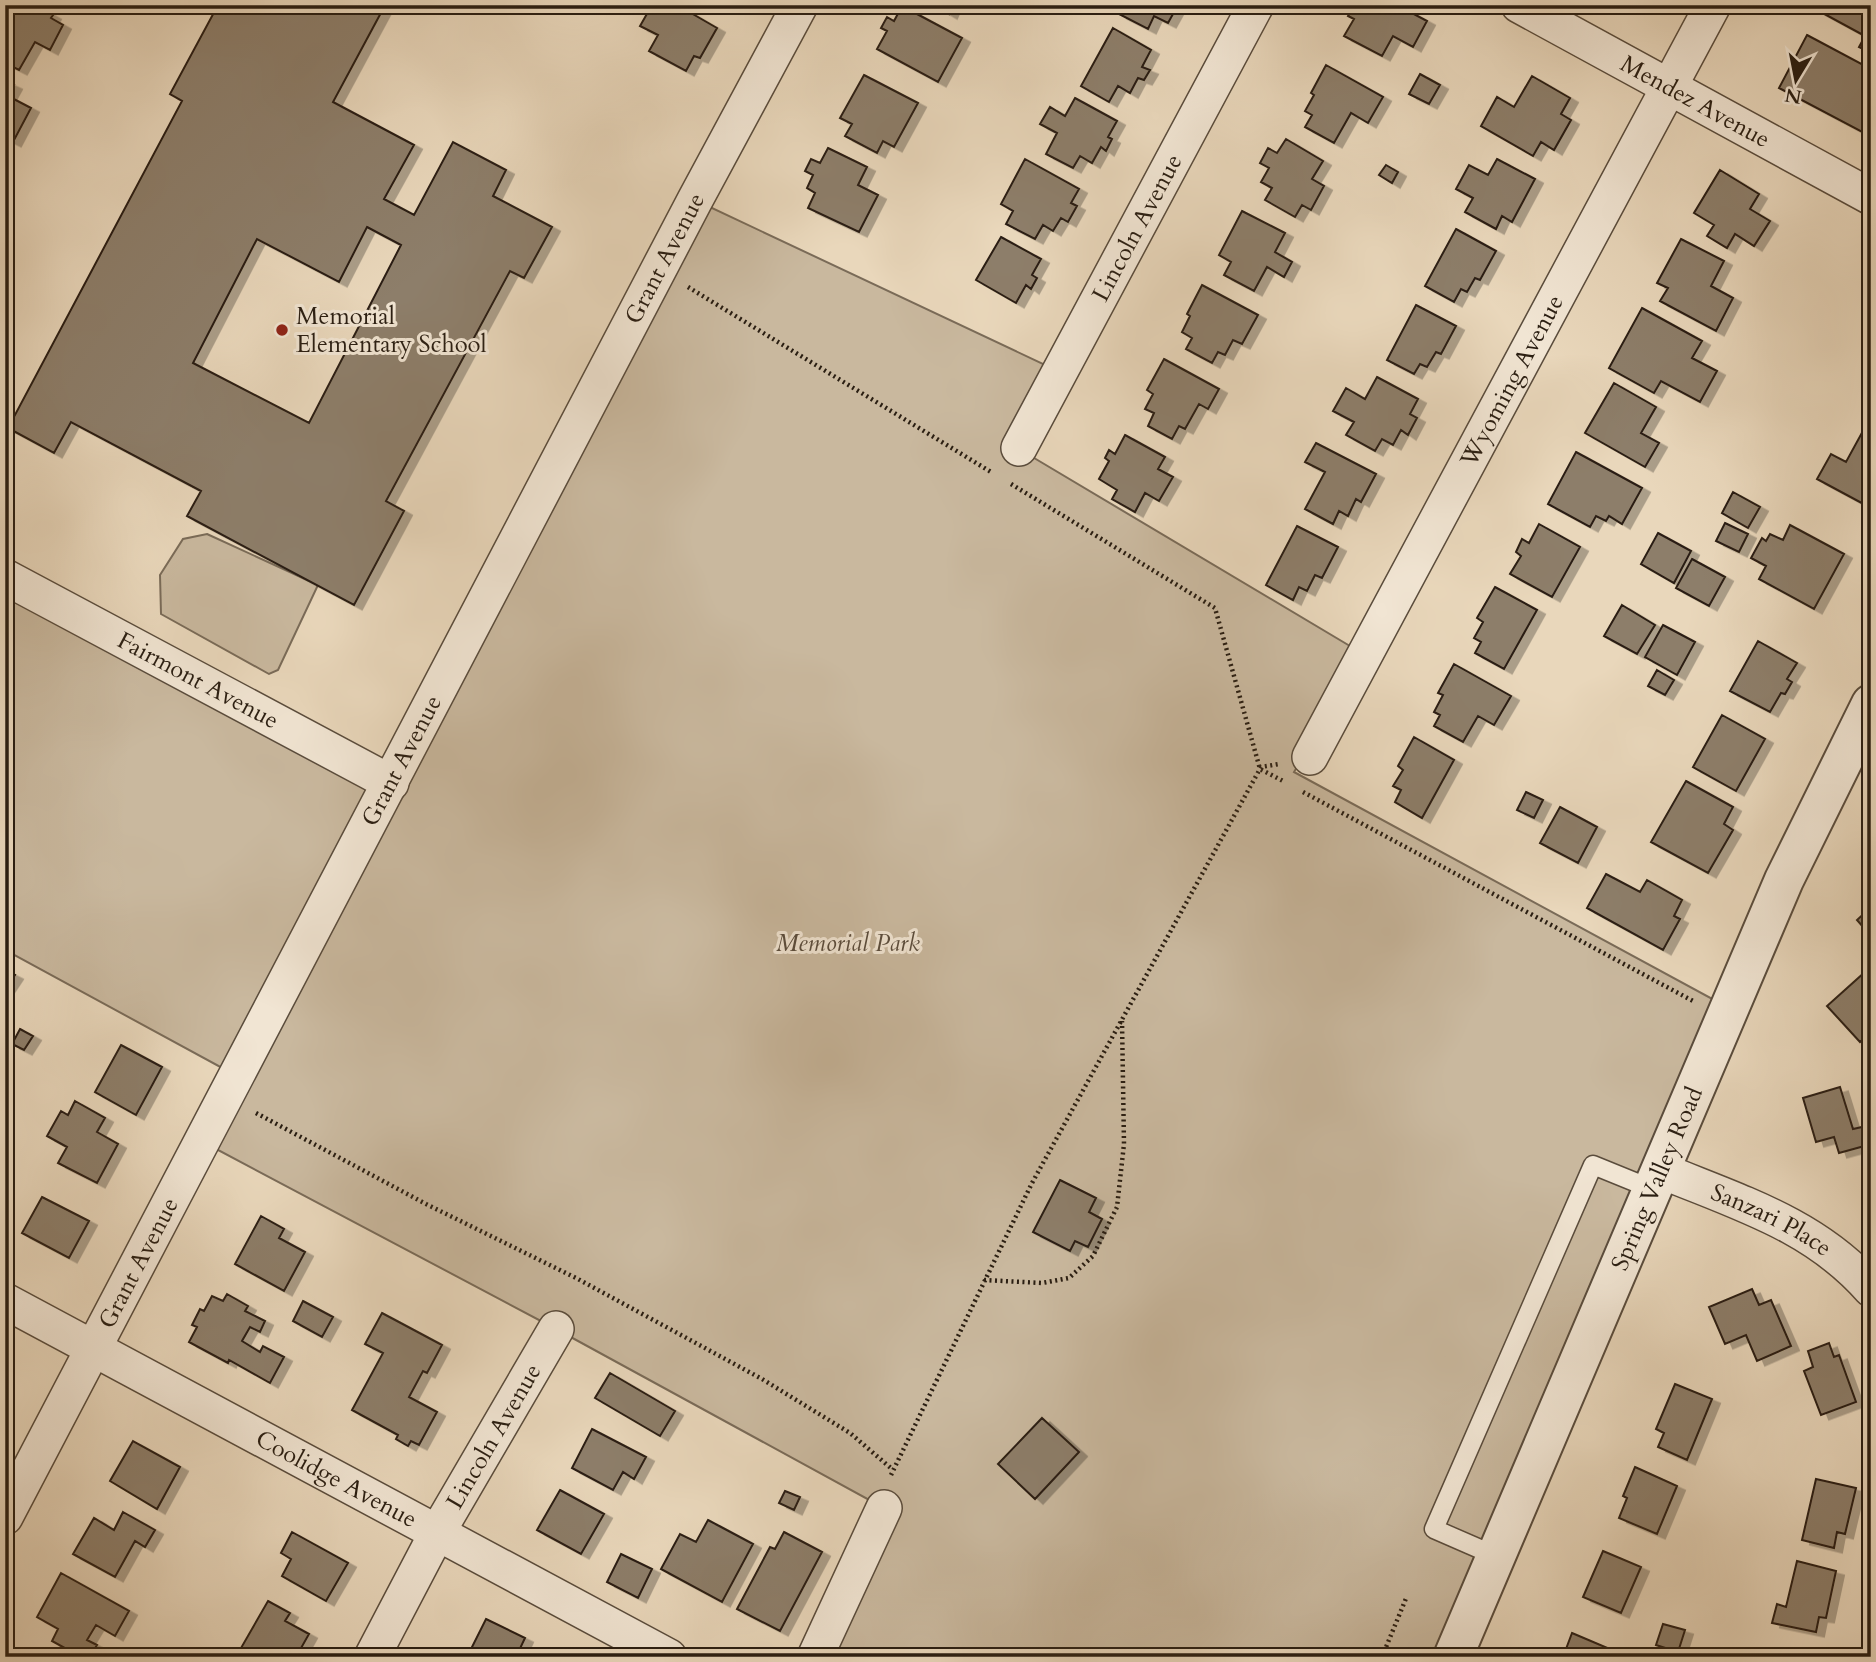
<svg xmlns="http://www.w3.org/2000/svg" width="1876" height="1662" font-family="Cardo,serif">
	<defs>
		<filter id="shadow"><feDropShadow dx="8" dy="4.5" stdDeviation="0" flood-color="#0004"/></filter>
	</defs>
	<rect width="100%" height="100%" fill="#e9d7bb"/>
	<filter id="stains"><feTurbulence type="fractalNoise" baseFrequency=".00286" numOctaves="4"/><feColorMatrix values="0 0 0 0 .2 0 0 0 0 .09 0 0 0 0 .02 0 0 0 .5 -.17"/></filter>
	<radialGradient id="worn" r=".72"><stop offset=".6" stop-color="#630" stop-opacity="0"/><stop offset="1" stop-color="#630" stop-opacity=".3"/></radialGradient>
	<!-- green -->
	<path fill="#c9b89e" stroke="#7a6b58" stroke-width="2" d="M695,200L1060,372L1019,449L1365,655L1294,772L1729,1008L1453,1657H815L884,1508L556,1329L203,1142L237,1076L5,950V576L391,783Z
		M207,534L318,585L278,670L269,674L161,614L160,575L183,539Z"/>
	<!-- building -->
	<path fill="#8d7e6a" stroke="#2a1e12" stroke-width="2" fill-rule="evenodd" filter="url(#shadow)" d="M5,5H35L53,15L51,18L63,25L50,50L35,42L19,70L5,63Z
		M218,5H377L383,9L333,102L414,145L384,199L414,215L453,142L506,170L493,196L552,227L524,278L510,271L386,501L404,511L354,605L187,516L201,491L71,422L54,453L8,428L182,101L170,94ZM367,227L401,245L309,423L193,363L257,239L339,282Z
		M652,5H677L717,28L700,58L694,56L686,71L649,51L658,35L640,26Z
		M934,5H953L949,14Z
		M1123,5H1178L1168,23L1154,16L1148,29L1119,14Z
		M1354,5H1397L1427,21L1413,47L1393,36L1382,56L1344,36L1354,19L1348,16Z
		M1819,5H1871V53L1859,47L1865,36L1817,10Z
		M902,6L962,38L938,82L877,49L887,31L881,28L887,17L894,21Z
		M1113,28L1151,50L1142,67L1150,70L1144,80L1138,78L1130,93L1118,86L1109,102L1081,86Z
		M1807,35L1871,69V126L1866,134L1779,88Z
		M1326,65L1383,97L1368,123L1351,113L1334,143L1305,127L1312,115L1305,111L1314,95L1311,93Z
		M1420,74L1440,85L1429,104L1409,94Z
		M864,75L918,103L894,147L883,141L877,153L845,136L852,124L840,118Z
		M1532,76L1570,98L1561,114L1571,120L1554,150L1541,142L1533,156L1481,126L1497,97L1514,107Z
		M5,81L14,85L8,96L31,108L13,142L5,138Z
		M1075,98L1117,121L1108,137L1112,139L1106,151L1101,147L1092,163L1080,156L1073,168L1046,154L1057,133L1040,124L1050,107L1065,116Z
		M1286,139L1323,161L1312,179L1324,186L1311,210L1302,205L1295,217L1265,200L1272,188L1261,182L1269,168L1260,163L1268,148L1277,153Z
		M828,148L867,167L858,185L878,195L859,232L808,208L815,193L807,188L813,175L805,171L811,159L820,163Z
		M1025,159L1079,189L1071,203L1077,206L1068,222L1061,218L1053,231L1043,225L1035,239L1006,224L1013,211L1001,204Z
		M1497,159L1535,179L1512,222L1502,216L1496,229L1465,212L1473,198L1456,189L1469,165L1488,175Z
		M1386,165L1398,172L1392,183L1379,175Z
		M1720,170L1759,194L1750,209L1770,221L1754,246L1735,234L1727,248L1707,236L1714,225L1694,213Z
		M1242,211L1285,233L1275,252L1292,262L1284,277L1267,267L1254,291L1224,275L1231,262L1219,255Z
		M1456,229L1496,251L1480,280L1475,278L1467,292L1461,289L1454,302L1425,286Z
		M1001,237L1041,259L1032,275L1037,278L1031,289L1026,285L1016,303L976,280Z
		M1681,239L1724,261L1711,286L1733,298L1716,331L1660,301L1668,288L1657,283Z
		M1202,285L1258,315L1242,344L1233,340L1225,355L1218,352L1212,363L1186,349L1192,338L1182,332L1190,316L1187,314Z
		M1416,305L1456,326L1441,354L1436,352L1427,367L1420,364L1414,374L1387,360Z
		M1642,308L1702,341L1692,358L1717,371L1700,402L1661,381L1654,393L1609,368Z
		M1164,359L1219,389L1208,409L1199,404L1185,429L1179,426L1172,439L1148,426L1154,413L1145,409L1153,394L1147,390Z
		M1377,377L1418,399L1410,414L1417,418L1408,435L1401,430L1393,445L1382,439L1375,451L1346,435L1354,422L1333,411L1346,388L1365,399Z
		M1614,383L1656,407L1641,433L1659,443L1645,467L1585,433Z
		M1864,429L1871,432V508L1817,479L1831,454L1846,462Z
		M1125,435L1165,457L1158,469L1173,477L1159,501L1145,493L1135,512L1112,499L1117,490L1099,479L1109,461L1105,458L1109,450L1115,454Z
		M1316,443L1376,474L1361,502L1356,499L1348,516L1339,511L1333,524L1305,509L1325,472L1305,462Z
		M1576,452L1642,488L1622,524L1609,516L1606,521L1596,516L1590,527L1548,504Z
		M1733,492L1760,507L1748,528L1722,513Z
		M1725,523L1748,534L1739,552L1716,541Z
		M1539,524L1580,547L1552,597L1510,574L1521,556L1516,552L1522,539L1529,543Z
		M1790,525L1844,554L1814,609L1759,579L1766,566L1751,558L1762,538L1766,541L1770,534L1783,540Z
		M1297,526L1338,547L1322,578L1315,575L1307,591L1299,587L1293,600L1266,585Z
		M1658,533L1691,551L1674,583L1641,564Z
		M1692,559L1725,577L1709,606L1676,588Z
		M1495,587L1537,610L1504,669L1475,653L1481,642L1474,638L1483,622L1477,618Z
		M1622,605L1655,625L1637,654L1604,636Z
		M1663,625L1695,642L1677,675L1645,657Z
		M1758,641L1797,663L1787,679L1792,682L1785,694L1781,693L1770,712L1730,691Z
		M1454,664L1511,696L1494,725L1478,716L1463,742L1434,726L1440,715L1434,712L1443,695L1438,693Z
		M1657,670L1674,680L1665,695L1648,686Z
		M1722,715L1765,739L1736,791L1693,767Z
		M1414,737L1454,760L1422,818L1395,802L1401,790L1393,786L1403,770L1398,766Z
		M1686,781L1733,807L1724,824L1733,830L1708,873L1651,842Z
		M1526,792L1543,800L1534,818L1517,810Z
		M1560,807L1597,827L1578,863L1540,843Z
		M1606,874L1640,892L1647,880L1682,900L1674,916L1680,919L1663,950L1587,908Z
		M1871,907V936L1857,920Z
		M5,970L15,975L5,990Z
		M1865,972L1871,978V1032L1860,1042L1827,1006Z
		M20,1029L33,1036L24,1050L12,1044Z
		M121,1045L162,1067L136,1115L95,1092Z
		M1840,1087L1853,1129L1862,1127L1868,1145L1839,1153L1834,1137L1816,1142L1803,1098Z
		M75,1101L105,1118L97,1132L118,1144L97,1183L58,1163L67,1147L47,1136L61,1111L68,1115Z
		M1060,1180L1096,1198L1089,1212L1102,1219L1088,1247L1075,1241L1070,1251L1033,1232Z
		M42,1197L89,1221L69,1258L22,1233Z
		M261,1216L284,1229L279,1238L305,1252L284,1291L235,1264Z
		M1752,1289L1759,1305L1771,1300L1791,1346L1757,1361L1746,1335L1725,1344L1709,1307Z
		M227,1294L248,1306L245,1311L265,1321L260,1332L250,1327L242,1341L260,1352L263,1346L284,1357L270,1383L229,1360L228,1363L189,1342L197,1327L192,1325L200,1309L204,1311L212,1296L223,1301Z
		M303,1301L333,1317L322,1337L293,1321Z
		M382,1313L442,1345L427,1373L423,1371L409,1397L437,1412L419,1445L411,1441L408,1446L396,1439L398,1435L352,1410L383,1353L365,1344Z
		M1829,1343L1834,1357L1839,1355L1856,1402L1821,1415L1804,1371L1813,1367L1808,1351Z
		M610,1373L675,1411L660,1436L595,1398Z
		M1675,1384L1712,1399L1687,1460L1658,1447L1664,1433L1656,1429Z
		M1042,1418L1079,1452L1035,1499L998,1464Z
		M592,1429L646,1457L634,1479L623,1472L613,1490L572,1468Z
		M133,1441L180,1467L157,1509L110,1481Z
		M1635,1467L1677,1486L1657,1534L1619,1518L1627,1498L1623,1496Z
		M1816,1479L1856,1488L1845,1534L1837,1532L1834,1548L1802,1540Z
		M560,1490L604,1514L581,1554L537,1530Z
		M785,1491L800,1497L794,1510L779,1503Z
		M123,1512L155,1530L145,1547L135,1541L115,1577L73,1554L94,1518L114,1530Z
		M708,1520L753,1544L722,1602L661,1569L680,1534L696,1542Z
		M292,1532L348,1563L326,1601L282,1576L291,1559L281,1553Z
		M784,1532L822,1552L780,1631L737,1609L770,1547L775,1549Z
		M1603,1551L1641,1567L1621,1613L1583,1597Z
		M621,1554L652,1569L638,1598L607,1582Z
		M1797,1561L1836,1571L1826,1618L1819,1617L1816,1632L1772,1623L1777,1604L1786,1607Z
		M61,1573L129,1611L115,1636L96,1625L87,1640L97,1645L90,1657H81L52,1641L58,1629L37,1617Z
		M268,1601L290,1613L285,1621L309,1634L296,1657H257L241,1648Z
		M486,1619L525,1638L516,1657H467Z
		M1663,1624L1685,1630L1678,1652L1656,1645Z
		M1572,1633L1624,1655L1623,1657H1563Z"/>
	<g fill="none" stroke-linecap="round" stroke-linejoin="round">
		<defs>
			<path id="service" d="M1496,1556L1434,1529L1593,1165L1652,1189"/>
			<g id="minor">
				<path id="s1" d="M1519,5L1871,197"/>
				<path id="s2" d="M1019,448L1256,5"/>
				<path id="s3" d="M5,577L391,783"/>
				<path id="s4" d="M1310,757L1713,5"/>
				<path id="s5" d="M1660,1170C1737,1202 1814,1224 1871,1289"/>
				<path id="s6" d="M5,1301L669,1657"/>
				<path id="s7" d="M5,1517L695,200L800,5"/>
				<path id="s8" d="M372,1657L437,1533L556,1329"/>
				<path d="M815,1657L884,1508"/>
			</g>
			<g id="tertiary">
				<path id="s9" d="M1453,1657L1784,880L1871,704"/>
			</g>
		</defs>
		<!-- service casing -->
		<use href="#service" stroke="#5a4c3c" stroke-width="21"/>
		<!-- minor casing -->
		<use href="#minor" stroke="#5a4c3c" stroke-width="38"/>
		<!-- tertiary casing -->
		<use href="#tertiary" stroke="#5a4c3c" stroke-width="42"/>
		<!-- path -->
		<path stroke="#2a1e12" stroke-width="4.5" stroke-dasharray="2 3.5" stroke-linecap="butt" d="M688,287L991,472
			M1011,484L1215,608L1260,769L1283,781
			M1303,792L1693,1001
			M256,1113L426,1204L576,1278L762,1379L850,1433L892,1469
			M984,1280L1042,1283L1069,1278L1093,1256L1117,1207L1124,1144L1122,1021
			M891,1475L1032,1183L1261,767L1279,764
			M1382,1657L1407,1596"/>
		<!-- service -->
		<use href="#service" stroke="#f1e5d3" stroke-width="18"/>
		<!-- minor -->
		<use href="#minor" stroke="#f1e5d3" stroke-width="35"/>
		<!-- tertiary -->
		<use href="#tertiary" stroke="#f1e5d3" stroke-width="38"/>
	</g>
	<!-- markers -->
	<circle fill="#8f2418" stroke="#f1e5d3" stroke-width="2.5" cx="282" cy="330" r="7"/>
	<g text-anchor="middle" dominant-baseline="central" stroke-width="6" stroke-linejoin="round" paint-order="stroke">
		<!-- street labels -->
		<g font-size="24" fill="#2a1e12" stroke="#f1e5d3">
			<text stroke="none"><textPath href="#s1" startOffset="201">Mendez Avenue</textPath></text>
			<text stroke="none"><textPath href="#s2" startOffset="250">Lincoln Avenue</textPath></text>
			<text stroke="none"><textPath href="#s7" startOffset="1421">Grant Avenue</textPath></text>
			<text stroke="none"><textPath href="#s4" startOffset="427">Wyoming Avenue</textPath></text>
			<text stroke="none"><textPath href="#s3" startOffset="219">Fairmont Avenue</textPath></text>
			<text stroke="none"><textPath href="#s7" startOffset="854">Grant Avenue</textPath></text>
			<text stroke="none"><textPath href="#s9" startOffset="520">Spring Valley Road</textPath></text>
			<text stroke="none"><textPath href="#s5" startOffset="122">Sanzari Place</textPath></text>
			<text stroke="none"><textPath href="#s7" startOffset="287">Grant Avenue</textPath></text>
			<text stroke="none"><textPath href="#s8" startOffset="252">Lincoln Avenue</textPath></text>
			<text stroke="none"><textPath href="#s6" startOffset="376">Coolidge Avenue</textPath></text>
		</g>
		<!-- poi labels -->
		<g font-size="24" fill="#2a1e12" stroke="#f1e5d3" text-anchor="start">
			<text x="296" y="316">Memorial<tspan x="296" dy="28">Elementary School</tspan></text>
		</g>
		<!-- park labels -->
		<g font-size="24" font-style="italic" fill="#5a4c3c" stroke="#f1e5d3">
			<text x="848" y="943">Memorial Park</text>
		</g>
	</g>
	<!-- margin -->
	<rect width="1876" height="1662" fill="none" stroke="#e9d7bb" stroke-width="28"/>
	<rect x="7" y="7" width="1862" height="1648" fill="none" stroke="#2a1e12" stroke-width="3.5"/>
	<rect x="14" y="14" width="1848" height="1634" fill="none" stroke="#2a1e12" stroke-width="2"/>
	<!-- north arrow -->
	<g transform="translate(1796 80) rotate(190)" stroke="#f1e5d3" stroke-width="5" paint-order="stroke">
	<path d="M0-5L12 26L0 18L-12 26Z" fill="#2a1e12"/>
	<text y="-10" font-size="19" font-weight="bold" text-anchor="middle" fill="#2a1e12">N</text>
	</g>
	<rect width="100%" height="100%" filter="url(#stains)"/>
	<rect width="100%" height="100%" fill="url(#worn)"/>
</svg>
